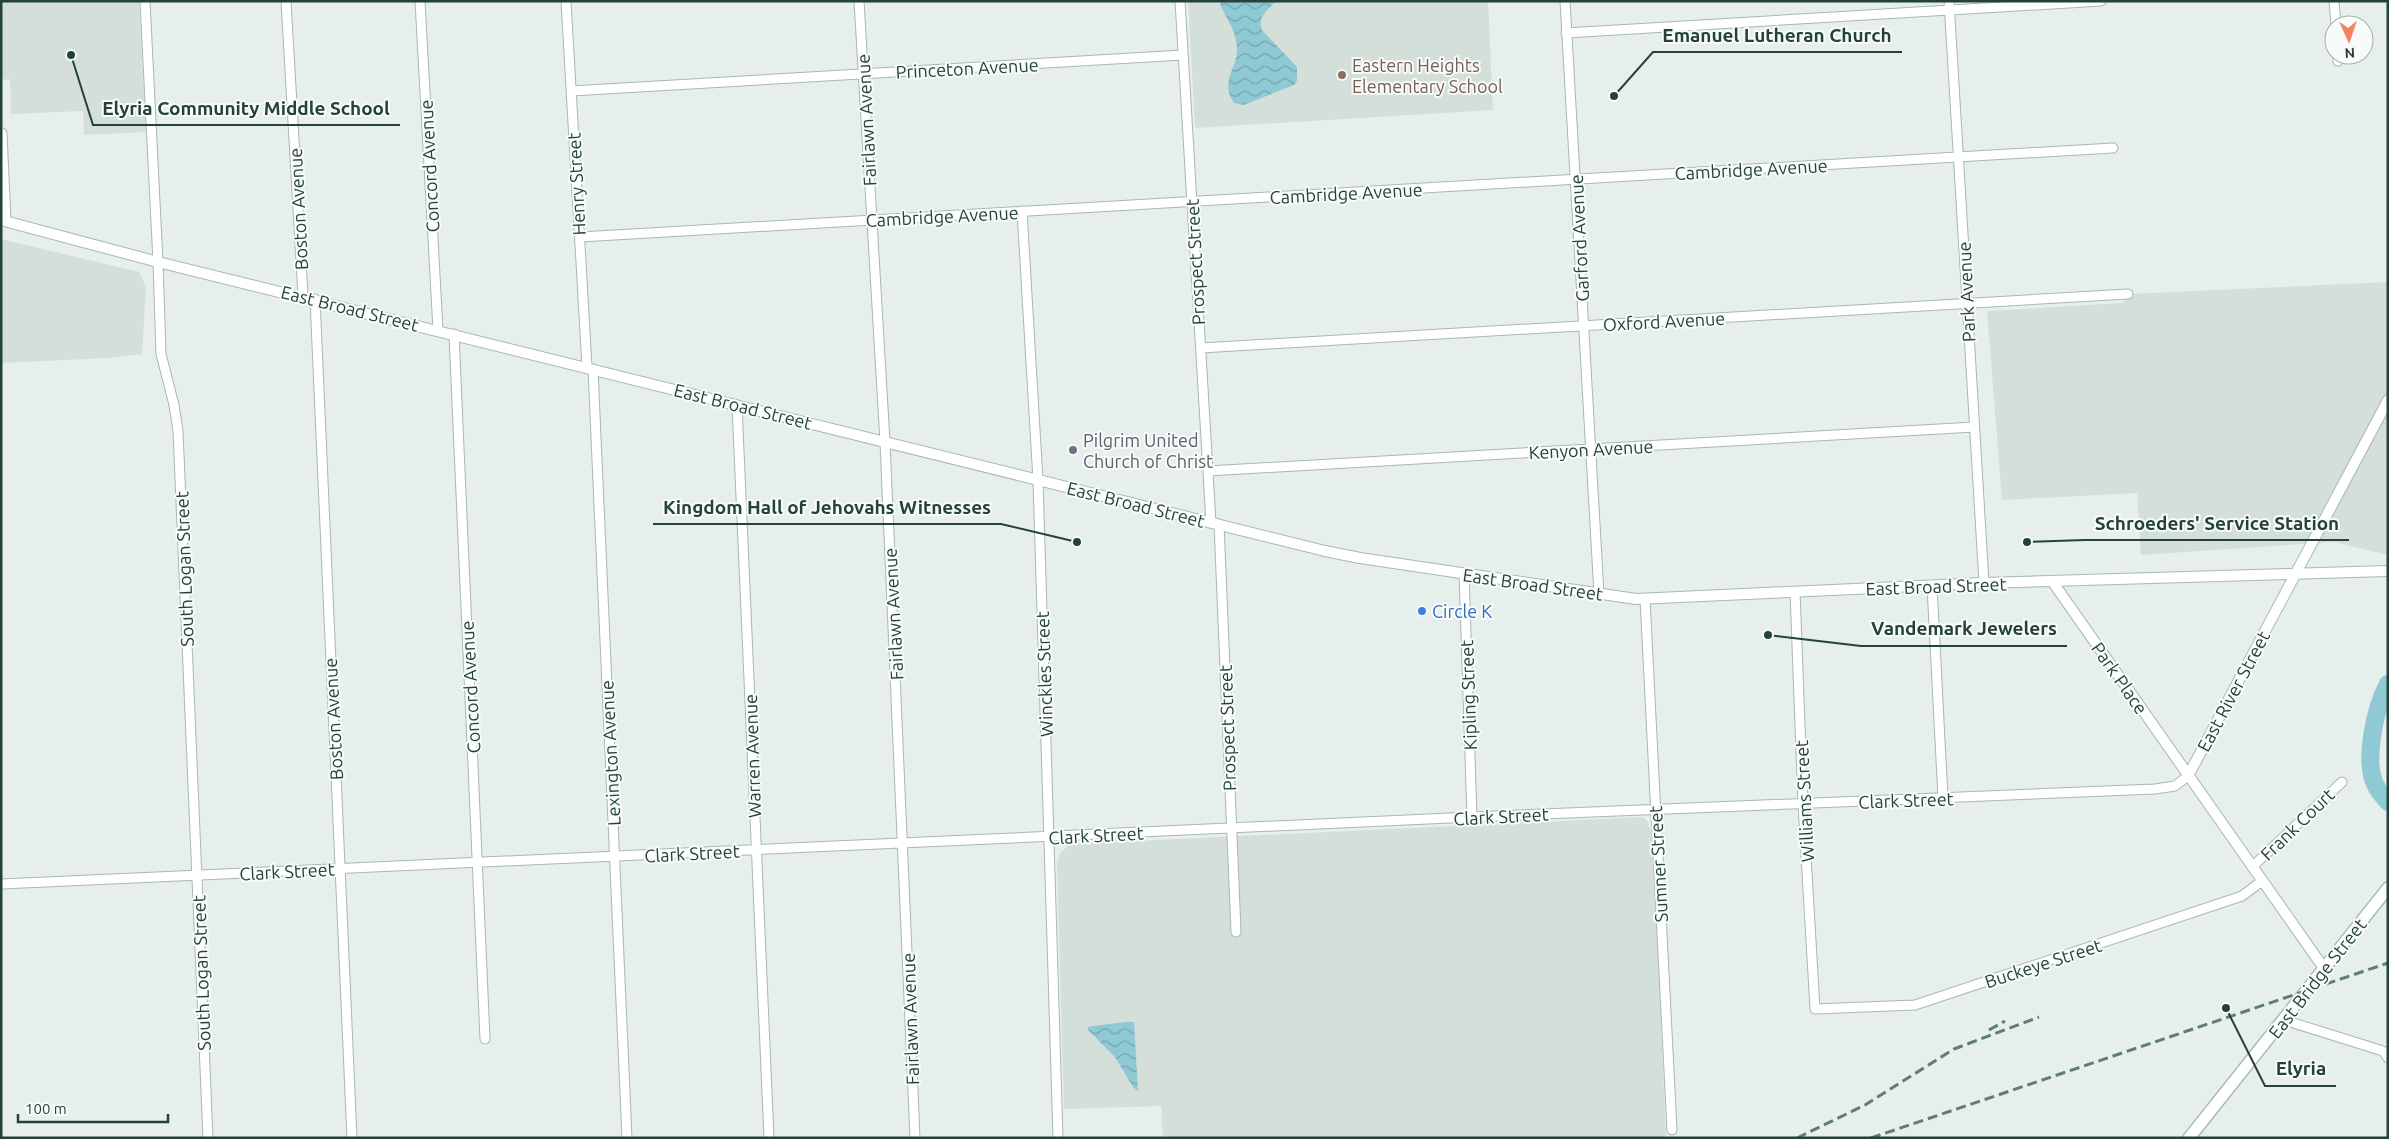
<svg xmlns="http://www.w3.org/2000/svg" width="2389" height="1139" font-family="Ubuntu,sans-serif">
	<defs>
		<pattern id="water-waves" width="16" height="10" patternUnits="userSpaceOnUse" patternTransform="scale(1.25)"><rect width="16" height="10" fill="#8ec9d4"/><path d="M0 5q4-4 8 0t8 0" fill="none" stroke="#74a5ad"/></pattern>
	</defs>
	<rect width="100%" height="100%" fill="#e6efeb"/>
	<!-- built -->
	<path fill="#d4dfda" d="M1,1H139L146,132L84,135L83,111L11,114L10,79L1,80Z
		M1188,1H1488L1493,110L1195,128Z
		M1,239L139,272L146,287L142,354L108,358L1,363Z
		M2388,282V555L2334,542L2141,555L2137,493L2002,500L1987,311L2122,303L2130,294Z
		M1643,817L1648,822L1651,833L1657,930L1666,1138H1163L1161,1106L1064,1109L1057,864L1060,853L1068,846L1073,844Z"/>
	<!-- water -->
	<path fill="url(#water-waves)" d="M1219,1H1276C1268,10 1257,16 1262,30L1297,67V81L1294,85L1244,105L1234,103C1219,80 1238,69 1237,48C1236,28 1225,18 1219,1Z
		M1126,1022H1134L1138,1091L1133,1087L1115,1057L1088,1030V1027L1093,1026Z"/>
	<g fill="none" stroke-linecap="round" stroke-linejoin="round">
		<!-- river -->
		<path stroke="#8ec9d4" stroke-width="18" d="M2388,684C2375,708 2363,762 2376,786C2379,792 2384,797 2388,802"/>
		<defs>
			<path id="minor" d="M145,1L158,262L161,354L174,405L178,431L208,1138
				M286,1L303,296
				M420,1L438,330
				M566,1L587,367
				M859,1L885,442L915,1138
				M1180,1L1211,523
				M1565,1L1599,594
				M1949,1L1984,583
				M2334,1L2336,25
				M1566,33L2101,1
				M2338,55V61
				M571,91L1183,55
				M2,133L6,222
				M1022,211L1038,480L1058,1138
				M580,237L2113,148
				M315,299L352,1138
				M454,334L485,1039
				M1201,348L2128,294
				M593,369L627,1138
				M737,405L769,1138
				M1208,471L1974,427
				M1219,524L1236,932
				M1464,573L1472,817
				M1932,586L1943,798
				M1795,592L1803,804L1815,1009L1915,1005L2242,896L2262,881
				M1645,599L1672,1130
				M2252,867L2342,782
				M1,884L1472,817L2155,789L2175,786L2188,776
				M2284,1020L2383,1051L2388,1058"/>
			<path id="tertiary" d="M1,220L158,262L1325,551L1360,558L1636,599L1984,583L2388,571
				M2052,581L2323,967
				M2188,776L2388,400"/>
			<path id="secondary" d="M2189,1138L2388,888"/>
		</defs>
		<!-- minor casing -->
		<use href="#minor" stroke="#a8b8b2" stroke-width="11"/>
		<!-- tertiary casing -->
		<use href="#tertiary" stroke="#a8b8b2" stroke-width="12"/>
		<!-- secondary casing -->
		<use href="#secondary" stroke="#a4bbb3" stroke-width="14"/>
		<!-- minor -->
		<use href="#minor" stroke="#fff" stroke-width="9"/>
		<!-- tertiary -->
		<use href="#tertiary" stroke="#fff" stroke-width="10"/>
		<!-- secondary -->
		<use href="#secondary" stroke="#fff" stroke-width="11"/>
		<!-- rail -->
		<path stroke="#5f7d75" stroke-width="3" stroke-dasharray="10 5" stroke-linecap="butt" d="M1989,1030L2005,1021
			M1797,1138L1865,1105L1954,1049L2039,1017
			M1871,1138L2388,963"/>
	</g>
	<!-- markers -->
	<circle fill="#8d6e63" stroke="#f7fbf9" stroke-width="2" cx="1342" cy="75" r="5"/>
	<circle fill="#6b7280" stroke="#f7fbf9" stroke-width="2" cx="1073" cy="450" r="5"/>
	<circle fill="#3f7fe0" stroke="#f7fbf9" stroke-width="2" cx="1422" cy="611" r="5"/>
	<g text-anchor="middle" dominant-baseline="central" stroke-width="4" stroke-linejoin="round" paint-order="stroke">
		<!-- education labels -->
		<g font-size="18" fill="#785e54" stroke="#f7fbf9" text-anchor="start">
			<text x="1352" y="65">Eastern Heights<tspan x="1352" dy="21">Elementary School</tspan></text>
		</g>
		<!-- street labels -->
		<g font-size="18" fill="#24423a" stroke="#f7fbf9">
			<text transform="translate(967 68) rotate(-3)">Princeton Avenue</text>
			<text transform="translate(866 120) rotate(-93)">Fairlawn Avenue</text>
			<text transform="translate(429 166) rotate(-93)">Concord Avenue</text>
			<text transform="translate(1751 169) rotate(-3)">Cambridge Avenue</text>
			<text transform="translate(576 184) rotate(-93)">Henry Street</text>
			<text transform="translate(1346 193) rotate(-3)">Cambridge Avenue</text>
			<text transform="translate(298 209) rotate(-93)">Boston Avenue</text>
			<text transform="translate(942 216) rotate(-3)">Cambridge Avenue</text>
			<text transform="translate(1579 238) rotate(-93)">Garford Avenue</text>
			<text transform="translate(1195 262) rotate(-93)">Prospect Street</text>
			<text transform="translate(1966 292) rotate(-93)">Park Avenue</text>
			<text transform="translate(350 308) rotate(14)">East Broad Street</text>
			<text transform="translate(1664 321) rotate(-3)">Oxford Avenue</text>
			<text transform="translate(743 406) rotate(14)">East Broad Street</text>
			<text transform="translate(1591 449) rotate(-3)">Kenyon Avenue</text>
			<text transform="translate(1136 504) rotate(14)">East Broad Street</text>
			<text transform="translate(184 569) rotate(-92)">South Logan Street</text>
			<text transform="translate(1533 584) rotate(8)">East Broad Street</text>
			<text transform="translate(1936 586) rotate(-2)">East Broad Street</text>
			<text transform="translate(893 614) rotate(-93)">Fairlawn Avenue</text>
			<text transform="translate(1044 674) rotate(-92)">Winckles Street</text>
			<text transform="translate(2120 678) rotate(55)">Park Place</text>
			<text transform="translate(470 687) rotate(-93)">Concord Avenue</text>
			<text transform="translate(2233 691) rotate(-62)">East River Street</text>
			<text transform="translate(1468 695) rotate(-92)">Kipling Street</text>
			<text transform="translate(333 719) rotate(-93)">Boston Avenue</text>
			<text transform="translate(1227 728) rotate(-92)">Prospect Street</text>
			<text transform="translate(610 753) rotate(-93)">Lexington Avenue</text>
			<text transform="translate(752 756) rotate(-92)">Warren Avenue</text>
			<text transform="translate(1906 800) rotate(-2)">Clark Street</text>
			<text transform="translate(1804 801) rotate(-93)">Williams Street</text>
			<text transform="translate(1501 816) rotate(-3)">Clark Street</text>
			<text transform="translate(2297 824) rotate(-44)">Frank Court</text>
			<text transform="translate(1096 835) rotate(-3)">Clark Street</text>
			<text transform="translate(692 853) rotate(-3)">Clark Street</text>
			<text transform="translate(1658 864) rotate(-93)">Sumner Street</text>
			<text transform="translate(287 871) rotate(-3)">Clark Street</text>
			<text transform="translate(2043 963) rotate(-18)">Buckeye Street</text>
			<text transform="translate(201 973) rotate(-92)">South Logan Street</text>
			<text transform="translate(2317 978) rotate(-52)">East Bridge Street</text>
			<text transform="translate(910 1019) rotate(-92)">Fairlawn Avenue</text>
		</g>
		<!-- worship labels -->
		<g font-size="18" fill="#5b616d" stroke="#f7fbf9" text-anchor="start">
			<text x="1083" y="440">Pilgrim United<tspan x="1083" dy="21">Church of Christ</tspan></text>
		</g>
		<!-- shop labels -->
		<g font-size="18" fill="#366cbe" stroke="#f7fbf9" text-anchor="start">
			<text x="1432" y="611">Circle K</text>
		</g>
	</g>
	<!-- callouts -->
	<path fill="none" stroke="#24423a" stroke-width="2" d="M1614 96L1653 52H1902M71 55L93 125H400M1077 542L1001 524H653M2027 542L2085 540H2349M1768 635L1861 646H2067M2226 1008L2265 1086H2336"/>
	<g fill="#24423a" stroke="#f7fbf9" stroke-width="2">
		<circle cx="1614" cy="96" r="5"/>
		<circle cx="71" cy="55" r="5"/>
		<circle cx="1077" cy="542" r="5"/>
		<circle cx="2027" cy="542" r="5"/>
		<circle cx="1768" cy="635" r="5"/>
		<circle cx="2226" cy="1008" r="5"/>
	</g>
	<g font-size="19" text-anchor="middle" font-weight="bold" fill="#24423a" stroke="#f7fbf9" stroke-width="4" stroke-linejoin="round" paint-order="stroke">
		<text x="1777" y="42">Emanuel Lutheran Church</text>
		<text x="246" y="115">Elyria Community Middle School</text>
		<text x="827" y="514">Kingdom Hall of Jehovahs Witnesses</text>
		<text x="2217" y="530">Schroeders' Service Station</text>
		<text x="1964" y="635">Vandemark Jewelers</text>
		<text x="2301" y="1075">Elyria</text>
	</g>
	<!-- border -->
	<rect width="2389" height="1139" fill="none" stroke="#24423a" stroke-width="5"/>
	<!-- north arrow -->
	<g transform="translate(2349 40) rotate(177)"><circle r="24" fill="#f7fbf9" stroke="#a3b1ad"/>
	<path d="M0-4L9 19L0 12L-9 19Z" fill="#f4845f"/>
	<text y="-8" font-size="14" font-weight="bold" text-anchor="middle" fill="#24423a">N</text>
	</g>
	<!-- scale -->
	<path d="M18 1114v8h150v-8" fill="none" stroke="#24423a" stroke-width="2.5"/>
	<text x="25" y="1114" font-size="15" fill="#24423a" stroke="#f7fbf9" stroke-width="4" paint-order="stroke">100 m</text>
</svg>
